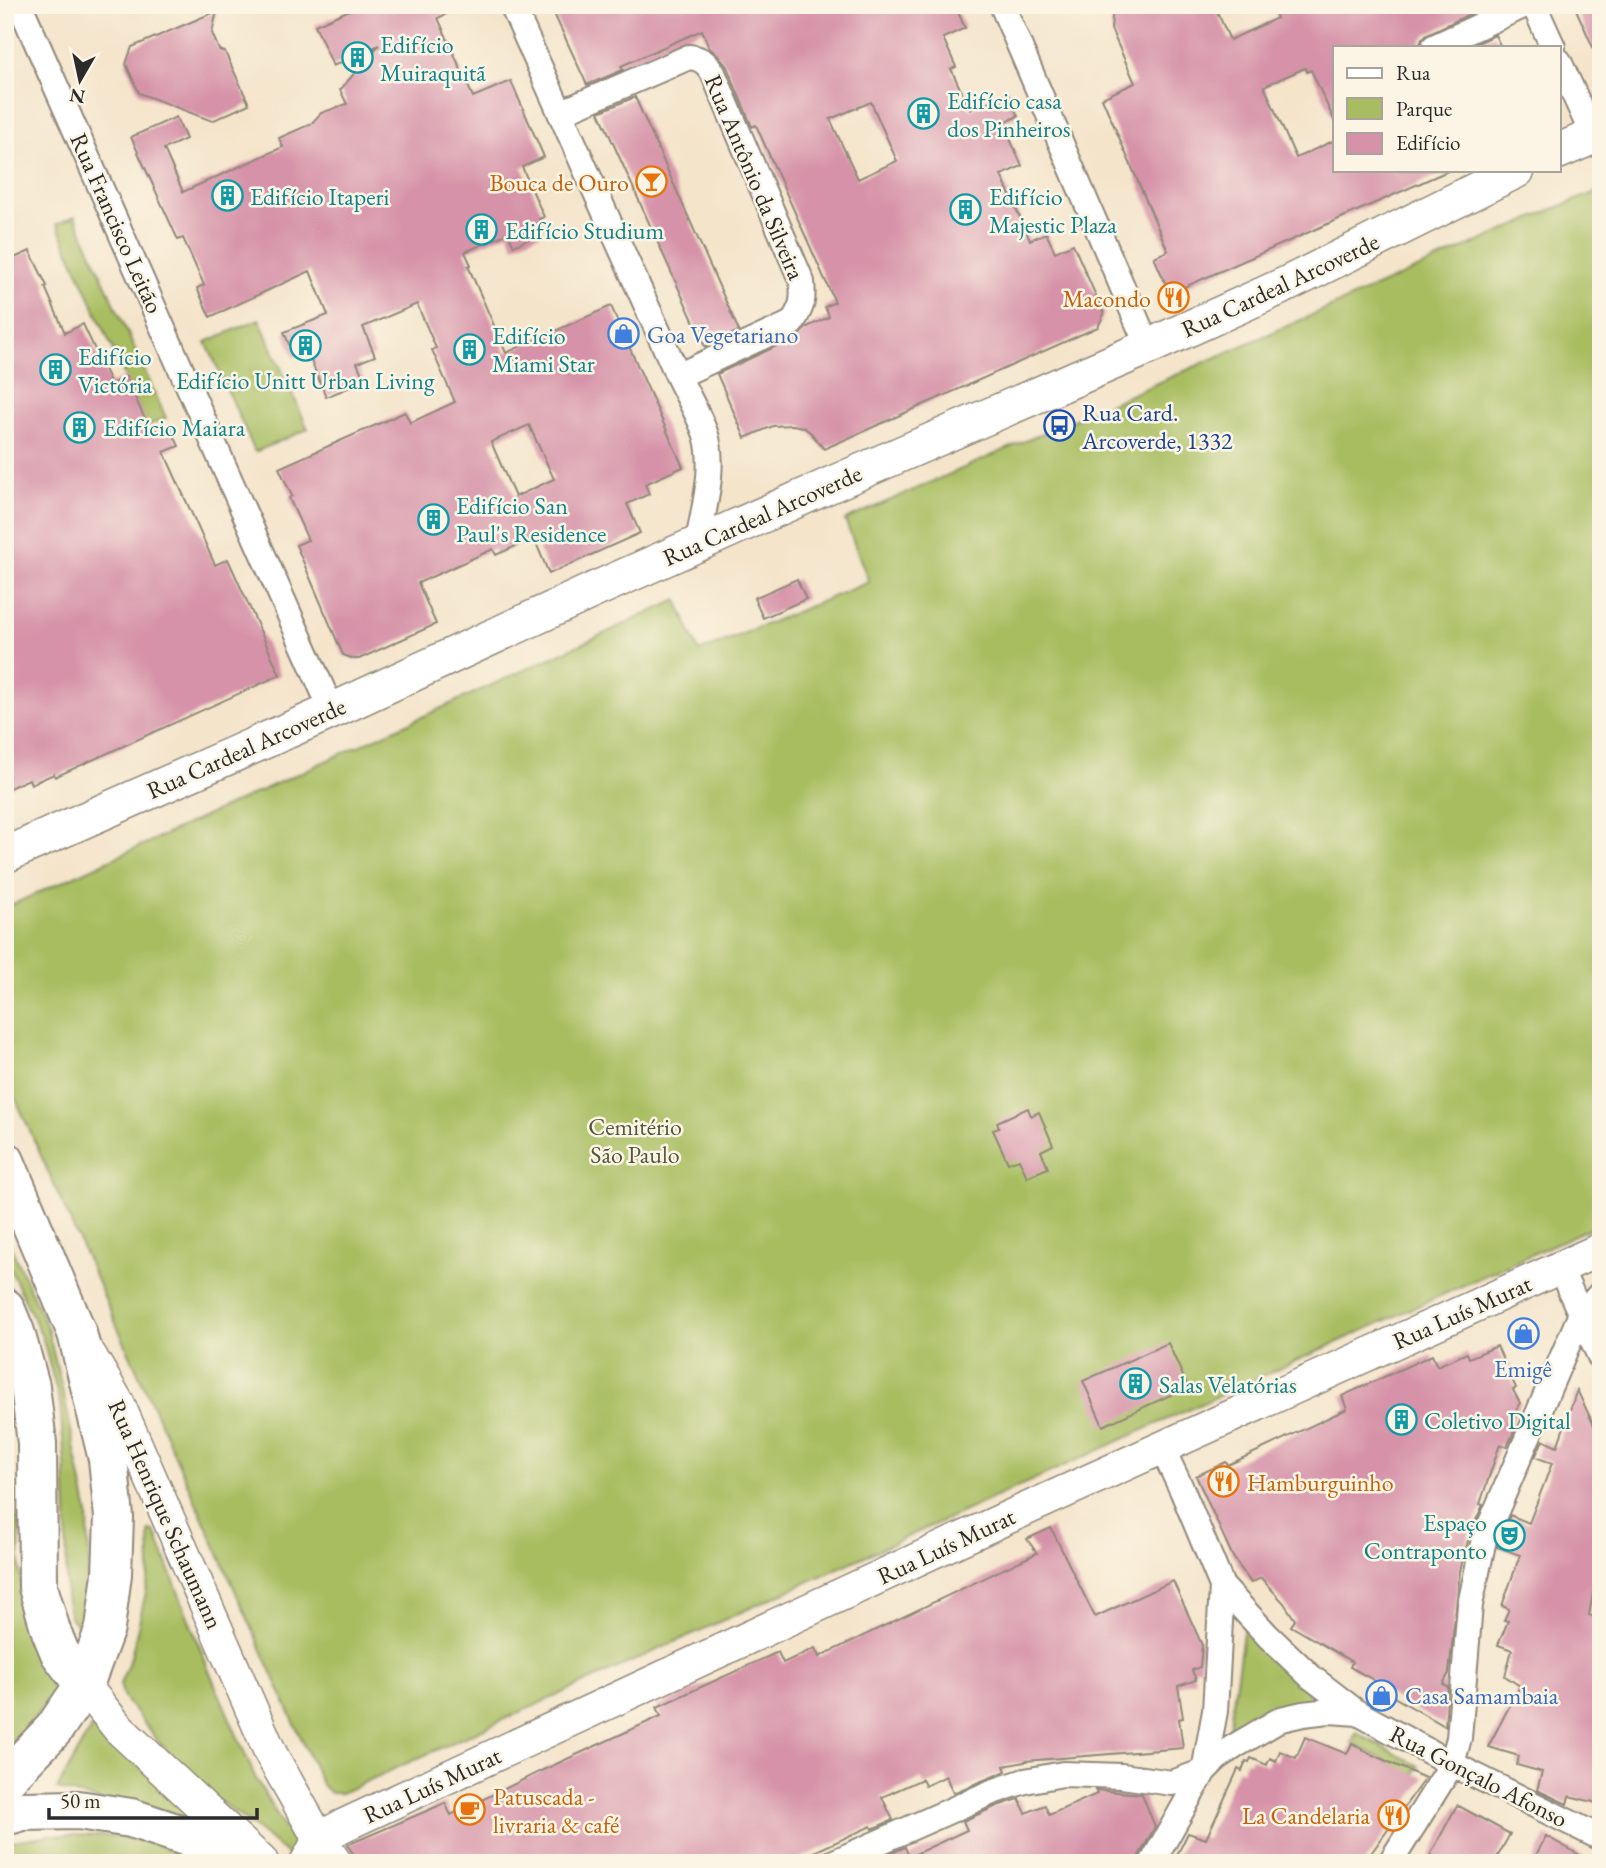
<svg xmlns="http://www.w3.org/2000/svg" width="1606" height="1868" font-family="'EB Garamond',serif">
	<rect width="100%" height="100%" fill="#fcf5e5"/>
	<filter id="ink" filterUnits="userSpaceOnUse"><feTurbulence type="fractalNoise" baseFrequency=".0143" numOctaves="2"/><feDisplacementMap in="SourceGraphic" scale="14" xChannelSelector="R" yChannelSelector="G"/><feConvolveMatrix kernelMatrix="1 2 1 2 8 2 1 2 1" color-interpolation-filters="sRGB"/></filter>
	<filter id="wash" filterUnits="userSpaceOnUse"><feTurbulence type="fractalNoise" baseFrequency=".00686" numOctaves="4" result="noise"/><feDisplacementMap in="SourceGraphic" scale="28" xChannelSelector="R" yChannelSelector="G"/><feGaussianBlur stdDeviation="1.57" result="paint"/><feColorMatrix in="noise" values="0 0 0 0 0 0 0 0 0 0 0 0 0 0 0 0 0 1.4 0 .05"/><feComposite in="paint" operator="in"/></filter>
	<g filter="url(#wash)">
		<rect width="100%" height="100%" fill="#f4e4ca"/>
		<!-- green -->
		<path fill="#a8bd61" stroke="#6a7446" stroke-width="2" d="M1601,190V1223L341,1793H330L322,1785L5,1075V908L677,600L699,652L869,582L845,520L1556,208Z
			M75,216L166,418L147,426L57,224Z
			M259,319L308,429L255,452L206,342Z
			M5,1234L47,1327L65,1401L88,1514L89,1567L84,1613L77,1625L70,1617L66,1595L67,1519L65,1463L60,1404L42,1336L5,1258Z
			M20,1517L19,1556L25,1618L57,1685L24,1734L5,1755V1548L12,1518Z
			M149,1531L155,1532L207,1666L255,1777L298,1851L291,1858L258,1830L207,1792L158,1741L124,1698L120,1684L131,1657L146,1592L150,1567Z
			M1244,1626L1316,1698L1229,1729Z
			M95,1721L190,1810L183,1824L57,1789Z
			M1356,1733L1419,1766L1413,1775L1352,1743Z
			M50,1835C98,1835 150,1832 190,1863H5V1842Z"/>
		<g id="blocks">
			<!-- building -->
			<path fill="#d592a8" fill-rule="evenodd" d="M361,5H465L438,18L473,97L511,81L544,157L522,167L544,217L539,219L544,232L514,246L508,233L465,252L471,265L468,266L506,353L611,306L683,467L645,484L649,494L627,504L640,533L549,574L534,538L496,555L493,549L418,583L436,624L359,659H354L343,655L296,545L308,540L289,498L292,496L279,468L405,412L410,423L455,402L432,350L436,348L417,304L363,327L375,356L357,363L365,381L326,397L307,351L294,357L284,332L328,315L310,271L210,317L197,288L204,285L183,238L178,240L131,137L176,117L186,139L164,149L183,192L283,147L279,138L311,124L321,113L347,104L340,90L379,45L333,66L315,25ZM529,425L554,479L515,497L491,442Z
				M550,5H955L965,28L943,38L956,67L951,69L970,110L1008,93L1018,116L1003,123L1022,166L1001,175L1030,240L1046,233L1055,252L1073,244L1104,314L1098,327L824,449L811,433L803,427L793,425L773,426L745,438L717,374L798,336L807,327L829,317L825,307L835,302L779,177L756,125L752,127L727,67L719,56L709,48L702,30L621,66L623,70L587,85ZM871,102L897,161L858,179L830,119Z
				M1113,5H1214L1230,40L1277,18L1272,5H1482L1483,8L1427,34L1422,39L1419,47H1335V122L1311,70L1307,72L1305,68L1264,86L1296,158L1335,140V170H1450L1180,289L1166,285L1154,257L1168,251L1102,98L1135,83L1111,29Z
				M1574,5H1601V65Z
				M217,11L212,33L219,50L225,52L249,104L212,121L139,93L126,64L132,47Z
				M1495,35L1501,47H1469Z
				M635,97L739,331L705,347L599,112Z
				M30,251L47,286L45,287L65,333L83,324L111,384L126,377L151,433L169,425L179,446L164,452L215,565L228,559L280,675L55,777L54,774L31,784L29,779L5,790V262Z
				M797,579L806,599L763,618L754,598Z
				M1028,1108L1031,1116L1039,1112L1053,1145L1041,1151L1048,1168L1027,1177L1019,1159L1008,1163L993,1130L999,1128L997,1122Z
				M1168,1343L1188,1387L1103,1426L1083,1381Z
				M1497,1346L1516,1388L1513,1390L1520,1403L1510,1424L1516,1427L1507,1447L1500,1444L1480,1504L1483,1505L1470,1533L1460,1571L1449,1673L1443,1684L1448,1687L1445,1726L1378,1688L1381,1684L1350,1667L1352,1662L1291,1626L1295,1620L1284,1603L1261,1578L1251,1583L1233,1557L1196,1476L1226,1462L1228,1465L1347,1409L1342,1396L1432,1355L1437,1366L1467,1353L1469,1358Z
				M1577,1390L1601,1440V1551L1589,1615L1601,1620V1804L1569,1796L1567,1804L1537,1790L1542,1772L1517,1765L1519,1756L1488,1747L1520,1686L1505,1676L1512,1650L1498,1645L1508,1621L1504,1620L1509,1609L1502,1606L1520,1555L1497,1547L1498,1544L1510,1515L1529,1523L1552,1463L1535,1457L1543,1440L1557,1447Z
				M1051,1528L1095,1617L1173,1581L1202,1645L1200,1667L1192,1670L1196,1680L1178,1686L1183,1718L1179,1719L1183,1748L1025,1761V1762L1004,1766L1006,1771L953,1793L946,1776L925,1786L922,1779L882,1797L893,1820L872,1829L871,1826L790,1863H360L347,1845L445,1803L451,1815L541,1771L661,1716L657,1707L778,1652L783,1663L815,1648L819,1657L1037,1553L1027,1539Z
				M1305,1737L1347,1754L1352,1743L1373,1755L1425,1778L1364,1863H1214L1177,1855L1188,1833L1206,1839L1238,1769L1242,1771L1246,1761L1249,1762L1251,1758L1267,1765L1270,1758L1276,1761L1280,1751L1296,1758Z
				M1095,1790L1142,1794L1155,1827L1139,1856L1137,1863H888L885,1856L905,1847L909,1857L967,1830L963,1821L997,1806L1019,1799L1026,1813L1045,1805L1049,1815L1097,1794Z
				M1457,1805L1510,1834L1494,1863H1426Z
				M1546,1836L1594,1863H1532Z"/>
		</g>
	</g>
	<g filter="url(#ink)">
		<use href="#blocks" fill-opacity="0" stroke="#90887a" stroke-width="2"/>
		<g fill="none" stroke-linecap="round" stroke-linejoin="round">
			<defs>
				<path id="minor" d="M20,5L332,711
					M512,5L678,376C687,395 699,415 706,435C716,468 703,510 698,543
					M1002,5L1148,347
					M1534,5L1553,47
					M1434,47L1525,5
					M1559,61L1593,136
					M560,113L689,57C701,58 707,63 713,73L802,282C804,301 802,307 792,323L678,376
					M1560,1268L1601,1359
					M1222,1586L1268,1636L1311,1677L1358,1713L1452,1764L1601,1838
					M832,1863L992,1792L1025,1781L1063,1774L1122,1776L1172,1783L1204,1771L1217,1758L1235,1746L1281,1719L1303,1714L1329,1711L1358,1713
					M1152,1863L1204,1771L1215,1711L1222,1586L1182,1490L1162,1448
					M1390,1863L1452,1764L1459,1738L1470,1605L1484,1539L1580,1316L1601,1293"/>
				<path id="tertiary" d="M90,1355L118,1403L271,1754L319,1839L336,1863
					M84,1685L119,1729L262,1862
					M306,1863L319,1839L340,1827L1002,1520L1601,1249"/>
				<path id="secondary" d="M1559,151L1601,133
					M5,855L332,711L594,590L839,481L1148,347L1287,284L1517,170"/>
				<path id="primary" d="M5,1161L77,1333L108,1459L114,1517L112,1574L105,1628L84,1685L54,1729L5,1780
					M5,1308L15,1332L30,1386L37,1443L38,1587L51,1631L60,1653L84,1685
					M5,1816L23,1811L78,1810L131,1818L200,1841L251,1863"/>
			</defs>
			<!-- minor casing -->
			<use href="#minor" stroke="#90887a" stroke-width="28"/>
			<!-- tertiary casing -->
			<use href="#tertiary" stroke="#90887a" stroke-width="35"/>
			<!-- secondary casing -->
			<use href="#secondary" stroke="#90887a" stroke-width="38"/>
			<!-- primary casing -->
			<use href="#primary" stroke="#90887a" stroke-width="42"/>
			<!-- minor -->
			<use href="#minor" stroke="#fff" stroke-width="24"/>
			<!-- tertiary -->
			<use href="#tertiary" stroke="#fff" stroke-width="32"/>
			<!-- secondary -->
			<use href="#secondary" stroke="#fff" stroke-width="35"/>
			<!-- primary -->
			<use href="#primary" stroke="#fff" stroke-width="38"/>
		</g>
	</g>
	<!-- icons -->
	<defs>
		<symbol id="building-ring" viewBox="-11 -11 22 22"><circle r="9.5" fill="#fcf5e5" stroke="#0f9aa8" stroke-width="1.5"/><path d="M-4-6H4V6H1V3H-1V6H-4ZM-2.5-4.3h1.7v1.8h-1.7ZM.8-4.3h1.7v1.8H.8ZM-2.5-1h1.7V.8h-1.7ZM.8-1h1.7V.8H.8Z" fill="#0f9aa8"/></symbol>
		<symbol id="bar-ring" viewBox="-11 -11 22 22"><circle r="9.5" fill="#fcf5e5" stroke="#e8710a" stroke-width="1.5"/><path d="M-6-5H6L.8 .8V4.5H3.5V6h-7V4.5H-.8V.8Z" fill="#e8710a"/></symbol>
		<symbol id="restaurant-ring" viewBox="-11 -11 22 22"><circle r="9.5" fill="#fcf5e5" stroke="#e8710a" stroke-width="1.5"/><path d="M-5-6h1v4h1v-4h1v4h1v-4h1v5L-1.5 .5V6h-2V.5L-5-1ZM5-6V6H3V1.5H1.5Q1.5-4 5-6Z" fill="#e8710a"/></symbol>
		<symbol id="shop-ring" viewBox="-11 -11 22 22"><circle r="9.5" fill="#fcf5e5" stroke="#3f7fe0" stroke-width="1.5"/><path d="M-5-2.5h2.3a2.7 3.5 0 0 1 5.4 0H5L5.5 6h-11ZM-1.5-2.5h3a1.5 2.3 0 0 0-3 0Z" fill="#3f7fe0"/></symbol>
		<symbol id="bus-ring" viewBox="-11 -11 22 22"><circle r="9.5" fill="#fcf5e5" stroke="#1a4fb4" stroke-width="1.5"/><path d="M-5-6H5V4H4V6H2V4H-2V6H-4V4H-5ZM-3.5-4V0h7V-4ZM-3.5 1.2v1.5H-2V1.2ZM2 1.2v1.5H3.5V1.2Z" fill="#1a4fb4"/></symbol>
		<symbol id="theatre-ring" viewBox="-11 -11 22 22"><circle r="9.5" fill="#fcf5e5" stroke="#0f9aa8" stroke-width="1.5"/><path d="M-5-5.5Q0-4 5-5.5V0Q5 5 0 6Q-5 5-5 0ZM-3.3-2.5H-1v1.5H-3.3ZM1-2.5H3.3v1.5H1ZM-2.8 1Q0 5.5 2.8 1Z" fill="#0f9aa8"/></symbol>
		<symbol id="cafe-ring" viewBox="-11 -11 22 22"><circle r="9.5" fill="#fcf5e5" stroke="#e8710a" stroke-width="1.5"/><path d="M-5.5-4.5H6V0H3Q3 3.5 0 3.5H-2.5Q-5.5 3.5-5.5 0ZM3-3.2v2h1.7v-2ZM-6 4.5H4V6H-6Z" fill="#e8710a"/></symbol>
	</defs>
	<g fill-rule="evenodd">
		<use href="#building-ring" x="340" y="40" width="35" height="35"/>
		<use href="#building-ring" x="906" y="96" width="35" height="35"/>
		<use href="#bar-ring" x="634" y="164" width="35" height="35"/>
		<use href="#building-ring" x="210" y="178" width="35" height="35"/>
		<use href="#building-ring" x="948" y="192" width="35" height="35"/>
		<use href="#building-ring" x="464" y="212" width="35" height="35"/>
		<use href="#restaurant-ring" x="1156" y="280" width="35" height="35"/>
		<use href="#shop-ring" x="606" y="316" width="35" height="35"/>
		<use href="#building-ring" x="288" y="328" width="35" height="35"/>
		<use href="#building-ring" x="452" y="332" width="35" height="35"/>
		<use href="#building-ring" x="38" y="352" width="35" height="35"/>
		<use href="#bus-ring" x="1042" y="408" width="35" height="35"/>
		<use href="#building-ring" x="62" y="410" width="35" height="35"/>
		<use href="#building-ring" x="416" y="502" width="35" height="35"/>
		<use href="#shop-ring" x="1506" y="1316" width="35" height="35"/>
		<use href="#building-ring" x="1118" y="1366" width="35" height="35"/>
		<use href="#building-ring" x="1384" y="1402" width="35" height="35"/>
		<use href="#restaurant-ring" x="1206" y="1464" width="35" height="35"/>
		<use href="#theatre-ring" x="1492" y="1518" width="35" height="35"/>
		<use href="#shop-ring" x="1364" y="1678" width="35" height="35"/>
		<use href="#cafe-ring" x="452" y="1792" width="35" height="35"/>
		<use href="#restaurant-ring" x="1376" y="1798" width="35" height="35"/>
	</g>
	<g text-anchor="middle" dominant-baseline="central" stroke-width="5" stroke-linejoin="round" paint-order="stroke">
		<!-- culture labels -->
		<g font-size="24" fill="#0d838f" stroke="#fcf5e5" text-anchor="start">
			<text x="380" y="44">Edifício<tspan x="380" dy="28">Muiraquitã</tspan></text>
			<text x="947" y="100">Edifício casa<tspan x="947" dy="28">dos Pinheiros</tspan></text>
			<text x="250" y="196">Edifício Itaperi</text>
			<text x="989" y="196">Edifício<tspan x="989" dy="28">Majestic Plaza</tspan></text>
			<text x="505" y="230">Edifício Studium</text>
			<text x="492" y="335">Edifício<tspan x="492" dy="28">Miami Star</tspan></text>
			<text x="78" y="356">Edifício<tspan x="78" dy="28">Victória</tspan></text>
			<text x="305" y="380" text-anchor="middle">Edifício Unitt Urban Living</text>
			<text x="103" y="427">Edifício Maiara</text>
			<text x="456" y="505">Edifício San<tspan x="456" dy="28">Paul's Residence</tspan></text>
			<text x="1159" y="1384">Salas Velatórias</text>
			<text x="1424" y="1420">Coletivo Digital</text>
			<text x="1487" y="1522" text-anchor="end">Espaço<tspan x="1487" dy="28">Contraponto</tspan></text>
		</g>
		<!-- street labels -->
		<g font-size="24" fill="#2b2b2b" stroke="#fcf5e5">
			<text transform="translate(755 177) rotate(67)">Rua Antônio da Silveira</text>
			<text transform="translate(117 223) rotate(66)">Rua Francisco Leitão</text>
			<text transform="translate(1280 285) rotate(-25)">Rua Cardeal Arcoverde</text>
			<text transform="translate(762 515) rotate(-24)">Rua Cardeal Arcoverde</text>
			<text transform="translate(246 748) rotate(-24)">Rua Cardeal Arcoverde</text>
			<text transform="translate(1462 1312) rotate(-24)">Rua Luís Murat</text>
			<text transform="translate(166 1514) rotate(66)">Rua Henrique Schaumann</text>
			<text transform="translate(946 1546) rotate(-25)">Rua Luís Murat</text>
			<text transform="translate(1479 1776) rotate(27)">Rua Gonçalo Afonso</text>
			<text transform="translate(432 1785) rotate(-25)">Rua Luís Murat</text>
		</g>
		<!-- food labels -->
		<g font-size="24" fill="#c56008" stroke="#fcf5e5" text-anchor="end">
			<text x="629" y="182">Bouca de Ouro</text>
			<text x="1151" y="298">Macondo</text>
			<text x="1247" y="1482" text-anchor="start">Hamburguinho</text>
			<text x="493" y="1796" text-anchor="start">Patuscada -<tspan x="493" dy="28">livraria &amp; café</tspan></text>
			<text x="1370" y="1815">La Candelaria</text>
		</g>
		<!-- shop labels -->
		<g font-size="24" fill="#366cbe" stroke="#fcf5e5" text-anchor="start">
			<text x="647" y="334">Goa Vegetariano</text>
			<text x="1523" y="1368" text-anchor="middle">Emigê</text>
			<text x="1405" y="1695">Casa Samambaia</text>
		</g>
		<!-- transit labels -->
		<g font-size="24" fill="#164399" stroke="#fcf5e5" text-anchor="start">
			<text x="1082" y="412">Rua Card.<tspan x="1082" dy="28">Arcoverde, 1332</tspan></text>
		</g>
		<!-- park labels -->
		<g font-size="24" fill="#50573b" stroke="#fcf5e5">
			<text x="635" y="1126">Cemitério<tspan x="635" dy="28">São Paulo</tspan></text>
		</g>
	</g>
	<!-- margin -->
	<rect width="1606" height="1868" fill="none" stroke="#fcf5e5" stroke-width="28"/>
	<!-- legend -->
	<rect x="1333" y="46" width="228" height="126" fill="#fcf5e5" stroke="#a8a49b" stroke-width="2"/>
	<rect x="1347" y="68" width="35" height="10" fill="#ffffff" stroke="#a8a49b" stroke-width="2"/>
	<text x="1396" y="80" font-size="21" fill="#2b2b2b">Rua</text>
	<rect x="1347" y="98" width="35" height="21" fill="#a8bd61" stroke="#a8a49b" stroke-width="2"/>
	<text x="1396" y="116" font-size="21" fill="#2b2b2b">Parque</text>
	<rect x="1347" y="133" width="35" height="21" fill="#d592a8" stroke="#a8a49b" stroke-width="2"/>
	<text x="1396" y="150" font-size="21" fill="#2b2b2b">Edifício</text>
	<!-- north arrow -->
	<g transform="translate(80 80) rotate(189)" stroke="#fcf5e5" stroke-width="5" paint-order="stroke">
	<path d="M0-5L12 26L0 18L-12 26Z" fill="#2b2b2b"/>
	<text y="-10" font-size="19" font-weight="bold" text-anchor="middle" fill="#2b2b2b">N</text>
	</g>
	<!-- scale -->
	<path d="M49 1808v10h208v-10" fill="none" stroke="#2b2b2b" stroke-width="3.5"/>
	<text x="60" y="1808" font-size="21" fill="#2b2b2b" stroke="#fcf5e5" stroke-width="5" paint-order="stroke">50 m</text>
</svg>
